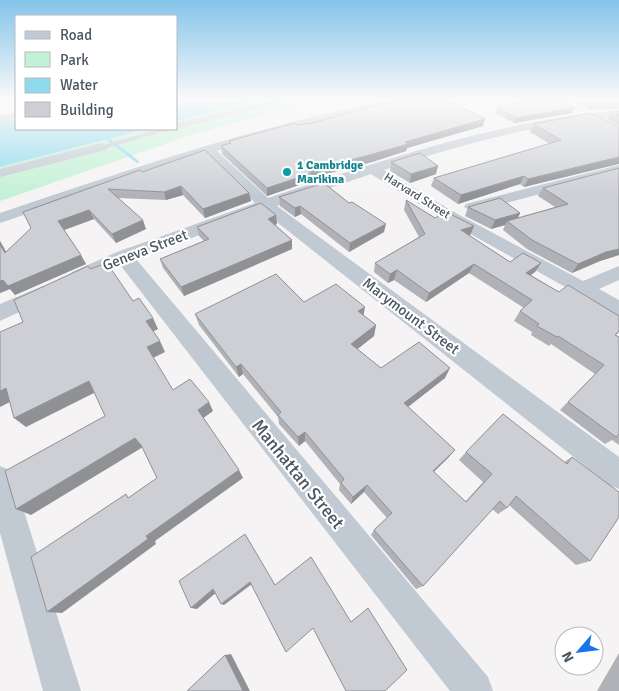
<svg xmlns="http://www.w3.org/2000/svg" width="619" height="691" font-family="Signika,sans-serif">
	<rect width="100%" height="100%" fill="#f5f3f3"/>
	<!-- green -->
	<path fill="#c3f1d5" d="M258,100H329L281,110L194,134L0,201V167L146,129H176V121Z"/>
	<!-- water -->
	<path fill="#90daee" d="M176,100H258L176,121Z
		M16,120V129H146L0,167V123Z"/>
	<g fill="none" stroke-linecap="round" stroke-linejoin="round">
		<!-- stream -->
		<path fill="#90daee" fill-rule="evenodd" d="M100,129H104L109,138L139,161V163H137L107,140Z"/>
		<!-- pedestrian -->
		<path fill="#c1cad2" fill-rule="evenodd" d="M274,100H288L176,129V123Z
			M159,129H172L101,150L96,147Z"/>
		<!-- minor -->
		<path fill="#c1cad2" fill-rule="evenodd" d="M391,100H411L406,103L306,125L217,151L268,198C383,160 498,121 619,110V116C538,124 461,144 384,170L452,211L583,281L619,266V280L599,289L619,300V317L440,217L371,174L277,206L619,457V489L609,485L263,211L136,259L488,677L493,691H450L121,266L79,284L72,282L69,277L72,272L117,252L255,203L205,154L0,223V213C129,170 257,125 391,100Z
			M16,112V119L0,124V116Z
			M101,143L108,147L106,150L0,177V169Z
			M619,165V173L472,212L464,207L466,204Z
			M43,286L50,288L53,293L50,298L0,321V304Z
			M0,466L10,470L14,480L81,691H43L0,533Z"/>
	</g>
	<!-- wall -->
	<path fill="#b0b2b7" d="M571,100H619V109L590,110Z
		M575,107L572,113L514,123L495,113L497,108Z
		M619,111V126L607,119L611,112Z
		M591,113L524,187L520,184L458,204L431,186L434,178L550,144L530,132L533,124Z
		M485,119L483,126L407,148L406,151L372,162L311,178V181L267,196L222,154L221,146L230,144L229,141L297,125Z
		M391,162L436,174L410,183L390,171Z
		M619,168V255L600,261L572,273L527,249L503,230L505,225L491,229L465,216L468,207L520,213L518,218L555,207L538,196L543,188Z
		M142,172L249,193L251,201L205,218L183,195L166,200L118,198L146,229L116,243L94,219L64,230L86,264L15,295L10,289L0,293V241L6,252L31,228Z
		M279,197L384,232L349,252L301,214L295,217L280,206Z
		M406,200L435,218L470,236L510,262L541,263L535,272L531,275L559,292L619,316V332L616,335L619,337V445L612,440L605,444L560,410L595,374L551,344L549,346L531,335L532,332L514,321L520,311L524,308L469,273L426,302L394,280L388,283L374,272L375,263L419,237L404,210Z
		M277,224L275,225L292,240V249L184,296L163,268L160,259L204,241L199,236L197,227Z
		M304,302L364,316L376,325L374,336L357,349L381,368L445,378L408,407L455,450L448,458L434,472L465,502L483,482L459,460L466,452L564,462L572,457L590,561L576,565L509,505L507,508L498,514L492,509L423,586L416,589L371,535L374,530L387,518L364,492L351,504L339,490L340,484L305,441L299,446L279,424L278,417L243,374L239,377L199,325L195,314Z
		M619,653V691H597Z"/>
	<!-- shaded-wall -->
	<path fill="#909195" d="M575,107L572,113L514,123L516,118Z
		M485,119L483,126L407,148L406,151L372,162L311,178V181L267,196V188L308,171L405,142Z
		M619,157V164L524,187L528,179Z
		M438,166L436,174L410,183L411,174Z
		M524,176L520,184L458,204L461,195Z
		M181,186L183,195L166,200L164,192Z
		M249,193L251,201L205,218L203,209Z
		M300,206L301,214L295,217V208Z
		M89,210L94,219L64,230L58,221Z
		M520,213L516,222L507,221L505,225L491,229L495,220Z
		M276,215L277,224L269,228L268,219Z
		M143,220L146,229L116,243L112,234Z
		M386,224L384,232L349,252L350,243Z
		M474,226L470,236L461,230Z
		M292,240V249L184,296L181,287Z
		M0,241L12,262L5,253L0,245Z
		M619,249V255L600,261L572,273L578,264L606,252Z
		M81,255L86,264L15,295L10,289L0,293V281Z
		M541,263L535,272L521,282L526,273Z
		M474,264L469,273L426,302L429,293Z
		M397,270L394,280L388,283L390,274Z
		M365,307L363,318L358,311Z
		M153,318L158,329L152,332L146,321Z
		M376,325L374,336L350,355L351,344Z
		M160,341L165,352L153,358L147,347Z
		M241,364L243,374L239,377L236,367Z
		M450,368L445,378L400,413L404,403Z
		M89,381L98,391L26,427L14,418Z
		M6,388L18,398L0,407V391Z
		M209,402L213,411L202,419L198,410Z
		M305,432V441L299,446L298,437Z
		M135,438L143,447L31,515L16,509Z
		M455,450L448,458L427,478L433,471Z
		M239,470L243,478L155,541L156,544L62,613L47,612L146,536Z
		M367,485L364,492L351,504L353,497Z
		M250,582L252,584L224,605L221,604Z
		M213,589L218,591L197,609L191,608Z
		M231,654L250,691H243L225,655Z"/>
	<!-- building -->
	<path fill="#cdcfd5" stroke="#909195" d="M409,100H447L485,119L405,142L408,144L373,154L308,171L312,173L267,188L221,146L231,143L229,141L295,123L297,125L312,123L390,102Z
		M531,100H563L575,107L516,118L497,108Z
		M588,100H619V102L594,103Z
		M619,111V116L611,112Z
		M591,113L619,127V157L528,179L524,176L461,195L434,178L561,140L533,124Z
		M205,150L249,193L203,209L181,186L164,192L108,189L143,220L112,234L89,210L58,221L81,255L8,286L3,280L0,281V245L5,253L31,228L23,212L140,170L142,172Z
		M420,153L438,166L411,174L391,162Z
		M619,168V249L606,252L578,264L532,240L507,221L568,204L543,188Z
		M324,183L349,203L352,202L386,224L350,243L300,206L295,208L279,197Z
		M500,198L520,213L495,220L468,207Z
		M406,200L435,218L446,212L474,226L461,230L510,262L523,253L541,263L526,273L559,292L568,285L619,316V331L615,335L619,337V434L616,437L568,402L604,365L558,336L557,337L537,326L539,324L520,311L532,300L474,264L429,293L397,270L390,274L375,263L425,234Z
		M261,203L276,215L268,219L292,240L181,287L160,259L209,239L197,227Z
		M107,263L133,301L139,298L153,318L146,321L160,341L147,347L173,390L190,379L209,402L198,410L239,470L146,536L148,539L47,612L31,557L126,494L128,498L157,478L141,445L135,438L16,509L5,471L105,416L89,381L14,418L6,388L0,391V332L23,322L14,300L88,266L90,269Z
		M276,274L304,302L336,284L365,307L358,311L376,325L351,344L381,368L419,342L450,368L404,403L455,450L433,471L466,502L492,474L466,452L503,414L567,464L572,457L619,492V517L590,561L516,496L507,508L500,501L423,586L374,530L392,513L367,485L353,497L341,483L344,479L305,432L298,437L278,415L281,412L241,364L236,367L195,314Z
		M245,534L275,585L311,557L351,622L368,608L407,670L385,691H346L313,628L286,652L250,582L221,604L213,589L191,608L179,581Z
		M225,655L243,691H187Z"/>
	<!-- sky -->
	<linearGradient id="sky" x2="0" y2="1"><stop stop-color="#85c3ea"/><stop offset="0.51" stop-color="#fafafa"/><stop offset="1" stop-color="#fafafa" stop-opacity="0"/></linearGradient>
	<rect width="619" height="196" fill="url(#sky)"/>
	<!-- markers -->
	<circle fill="#0f9aa8" stroke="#fff" stroke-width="2" cx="287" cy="172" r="5"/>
	<g text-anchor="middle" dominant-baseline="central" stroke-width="4.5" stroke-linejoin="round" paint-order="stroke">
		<!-- far-culture labels -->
		<g font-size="12" font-weight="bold" fill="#0d838f" stroke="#fff" text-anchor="start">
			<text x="297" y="165">1 Cambridge<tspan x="297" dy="14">Marikina</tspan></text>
		</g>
		<!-- far-street labels -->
		<g font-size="12" fill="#4a5661" stroke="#fff">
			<text transform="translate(417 196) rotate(32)">Harvard Street</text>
		</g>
		<!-- street labels -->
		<g font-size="15" fill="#4a5661" stroke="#fff">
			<text transform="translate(145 250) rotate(-21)">Geneva Street</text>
			<text transform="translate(411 316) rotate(37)">Marymount Street</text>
		</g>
		<!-- near-street labels -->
		<g font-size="18" fill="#4a5661" stroke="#fff">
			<text transform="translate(298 474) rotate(51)">Manhattan Street</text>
		</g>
	</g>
	<!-- legend -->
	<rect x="15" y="15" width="162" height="115" fill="#ffffff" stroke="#b7bbc0"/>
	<rect x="25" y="31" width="25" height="8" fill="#c1cad2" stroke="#b7bbc0"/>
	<text x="60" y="40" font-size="15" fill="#4a5661">Road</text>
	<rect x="25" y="52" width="25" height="15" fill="#c3f1d5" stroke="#b7bbc0"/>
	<text x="60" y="65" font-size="15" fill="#4a5661">Park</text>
	<rect x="25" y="78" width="25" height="15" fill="#90daee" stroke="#b7bbc0"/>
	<text x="60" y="90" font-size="15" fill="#4a5661">Water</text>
	<rect x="25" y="102" width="25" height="15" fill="#cdcfd5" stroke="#b7bbc0"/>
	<text x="60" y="115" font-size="15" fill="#4a5661">Building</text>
	<!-- north arrow -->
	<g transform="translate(579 651) rotate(242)"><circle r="24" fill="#ffffff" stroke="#b7bbc0"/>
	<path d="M0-4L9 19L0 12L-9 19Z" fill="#1a73e8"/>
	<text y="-8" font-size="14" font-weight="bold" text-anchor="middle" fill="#4a5661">N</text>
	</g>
</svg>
